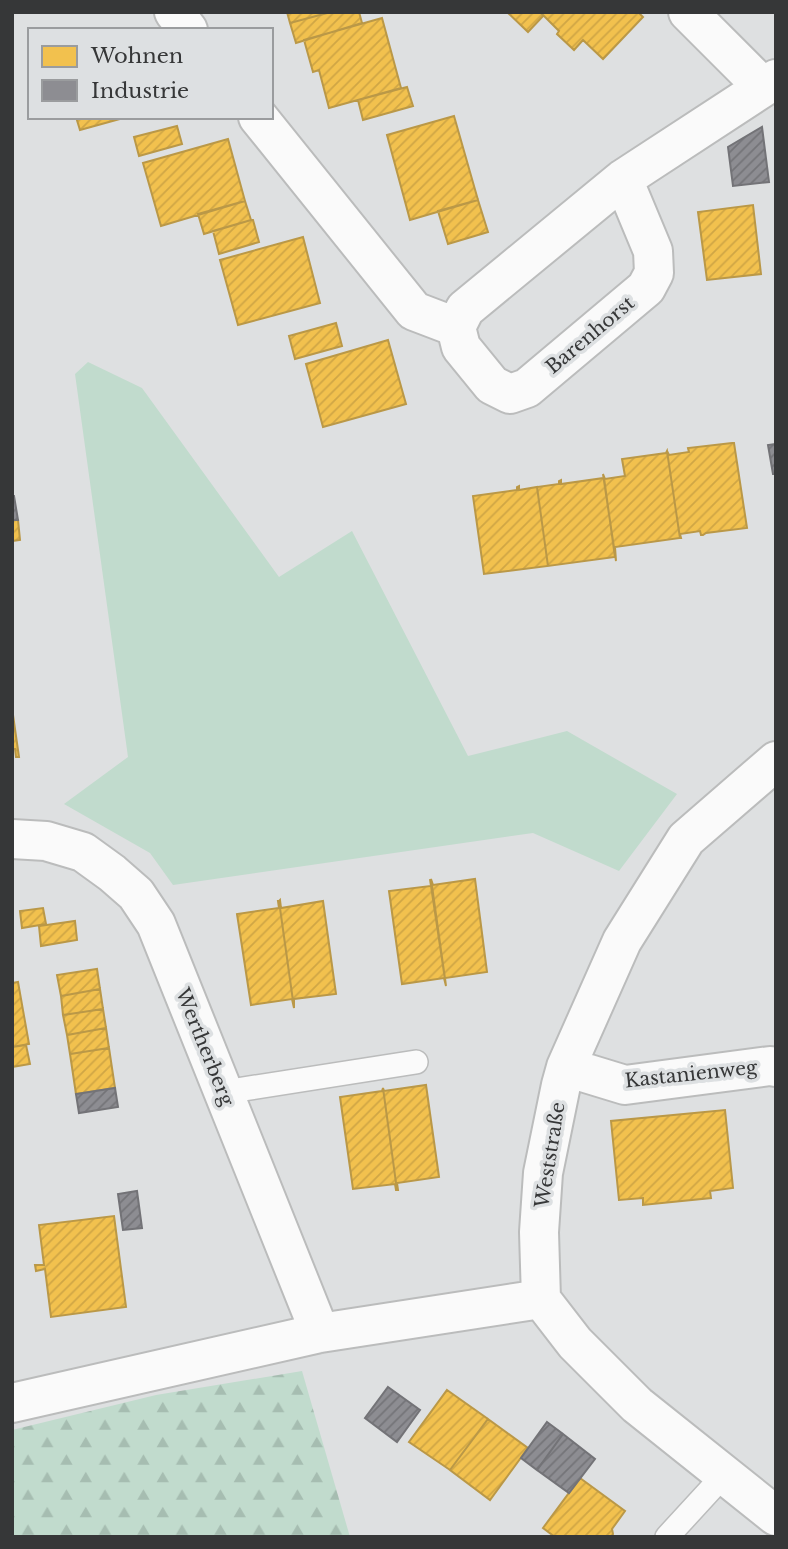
<svg xmlns="http://www.w3.org/2000/svg" width="788" height="1549" font-family="'Libre Baskerville',serif">
	<defs>
		<pattern id="forest-firs" width="22" height="20" patternUnits="userSpaceOnUse" patternTransform="scale(1.75)"><rect width="22" height="20" fill="#c1dbcd"/><path d="M5 1l3.5 6h-7zM16 11l3.5 6h-7z" fill="#a6bdb1"/></pattern>
		<pattern id="homes-hatch" width="6" height="6" patternUnits="userSpaceOnUse" patternTransform="scale(1.75)"><rect width="6" height="6" fill="#f2c14e"/><path d="M-1 1l2-2M0 6l6-6M5 7l2-2" fill="none" stroke="#d0a645"/></pattern>
		<pattern id="industry-hatch" width="6" height="6" patternUnits="userSpaceOnUse" patternTransform="scale(1.75)"><rect width="6" height="6" fill="#8d8d92"/><path d="M-1 1l2-2M0 6l6-6M5 7l2-2" fill="none" stroke="#747478"/></pattern>
	</defs>
	<rect width="100%" height="100%" fill="#dee0e1"/>
	<!-- forest -->
	<path fill="url(#forest-firs)" d="M302,1371L350,1537H12V1430L156,1395Z"/>
	<!-- park -->
	<path fill="#c1dbcd" d="M88,362L142,388L279,577L352,531L468,756L567,731L677,794L619,871L533,833L173,885L150,853L64,804L128,757L75,374Z"/>
	<!-- homes -->
	<path fill="url(#homes-hatch)" stroke="#ba9847" stroke-width="2" d="M287,12H331L290,23Z
		M331,12H359L362,23L296,43L290,23Z
		M507,12H544L542,14L543,16L528,32Z
		M544,12H638L643,17L603,59L583,40L574,50L557,34L559,31L542,14Z
		M382,18L401,88L329,108L319,70L313,72L304,40Z
		M407,87L413,106L363,120L358,100Z
		M454,116L478,200L410,220L387,135Z
		M76,117H127L80,130Z
		M177,126L182,144L139,156L134,137Z
		M228,139L245,201L161,226L143,163Z
		M478,200L488,232L448,244L438,211Z
		M245,201L251,220L204,234L198,214Z
		M753,205L761,274L707,280L698,212Z
		M251,220H253L259,242L219,254L213,231Z
		M303,237L320,303L238,325L220,260Z
		M336,323L342,346L295,359L289,336Z
		M388,340L406,404L323,427L306,364Z
		M732,443H734L747,528L706,533L703,535H701L700,531L680,534L681,538H680L667,451L669,455L689,452L688,448Z
		M667,451L680,538L615,547L616,561L603,474L605,479L625,476L622,459L666,453Z
		M604,478L615,557L548,566L537,487L559,484V481L561,480V484Z
		M519,486V490L537,487L548,566L484,574L473,496L517,490V487Z
		M12,520H18L20,540L12,541Z
		M12,708L19,757H16L15,749H12Z
		M430,879L446,986L444,978L402,984L389,891L431,886Z
		M431,879L433,885L475,879L487,972L445,978L446,986Z
		M280,900L281,908L323,901L336,994L294,999V1008L279,901Z
		M278,901H279L294,1008L292,999L251,1005L237,914L279,908Z
		M43,908L46,924L22,928L20,911Z
		M75,921L77,940L41,946L39,926Z
		M97,969L100,989L61,996L57,975Z
		M18,982L29,1044L12,1047V983Z
		M100,989L103,1009L63,1015L61,996Z
		M103,1009L106,1028L67,1035L63,1015Z
		M106,1028L109,1048L70,1054L67,1035Z
		M26,1045L30,1064L12,1067V1047Z
		M109,1048L115,1088L76,1094L70,1054Z
		M426,1085L439,1177L397,1183L398,1190H397L383,1088L384,1091Z
		M383,1088L397,1190H396L395,1184L353,1189L340,1097L382,1091Z
		M725,1110L733,1188L710,1191L711,1198L643,1205V1198L619,1200L611,1121Z
		M114,1216L126,1307L51,1317L45,1269L36,1271L35,1265H44L39,1225Z
		M447,1390L488,1419L450,1470L409,1442Z
		M488,1419L528,1448L490,1500L450,1470Z
		M580,1478L625,1511L612,1529L613,1534L611,1537H555L543,1528Z"/>
	<!-- industry -->
	<path fill="url(#industry-hatch)" stroke="#737377" stroke-width="2" d="M762,127L769,182L733,186L728,147Z
		M776,444V474H773L768,445Z
		M12,496H14L18,520H12Z
		M115,1088L118,1107L79,1113L76,1094Z
		M137,1191L142,1228L123,1230L118,1194Z
		M388,1387L420,1410L397,1442L365,1418Z
		M547,1422L563,1434L537,1470L521,1458Z
		M563,1434L595,1459L569,1493L537,1470Z"/>
	<g fill="none" stroke-linecap="round" stroke-linejoin="round">
		<defs>
			<path id="service" d="M224,1092L416,1062
				M667,1537L723,1476"/>
			<path id="minor" d="M174,12L188,30
				M688,12L763,87
				M258,117L414,311L456,327
				M623,179L653,251L654,273L646,288L527,388L510,394L492,385L461,347L456,327L465,309L623,179L776,79
				M776,761L686,839L622,941L566,1067L561,1085L543,1173L539,1232L541,1299L575,1343L637,1405L776,1516
				M12,839L46,841L83,852L112,873L136,894L156,924L320,1333
				M566,1067L625,1085L770,1066L776,1067
				M12,1403L320,1333L541,1299"/>
		</defs>
		<!-- service casing -->
		<use href="#service" stroke="#bbbcbc" stroke-width="26"/>
		<!-- minor casing -->
		<use href="#minor" stroke="#bbbcbc" stroke-width="42"/>
		<!-- service -->
		<use href="#service" stroke="#fafafa" stroke-width="23"/>
		<!-- minor -->
		<use href="#minor" stroke="#fafafa" stroke-width="38"/>
	</g>
	<g text-anchor="middle" dominant-baseline="central" stroke-width="7" stroke-linejoin="round" paint-order="stroke">
		<!-- street labels -->
		<g font-size="19" fill="#363738" stroke="#dde0e2">
			<text transform="translate(590 335) rotate(-40)">Barenhorst</text>
			<text transform="translate(205 1047) rotate(68)">Wertherberg</text>
			<text transform="translate(691 1074) rotate(-6)">Kastanienweg</text>
			<text transform="translate(550 1155) rotate(-81)">Weststraße</text>
		</g>
	</g>
	<!-- border -->
	<rect width="788" height="1549" fill="none" stroke="#363738" stroke-width="28"/>
	<!-- legend -->
	<rect x="28" y="28" width="245" height="91" fill="#dde0e2" stroke="#9a9c9e" stroke-width="2"/>
	<rect x="42" y="46" width="35" height="21" fill="#f2c14e" stroke="#9a9c9e" stroke-width="2"/>
	<text x="91" y="63" font-size="21" fill="#363738">Wohnen</text>
	<rect x="42" y="80" width="35" height="21" fill="#8d8d92" stroke="#9a9c9e" stroke-width="2"/>
	<text x="91" y="98" font-size="21" fill="#363738">Industrie</text>
</svg>
